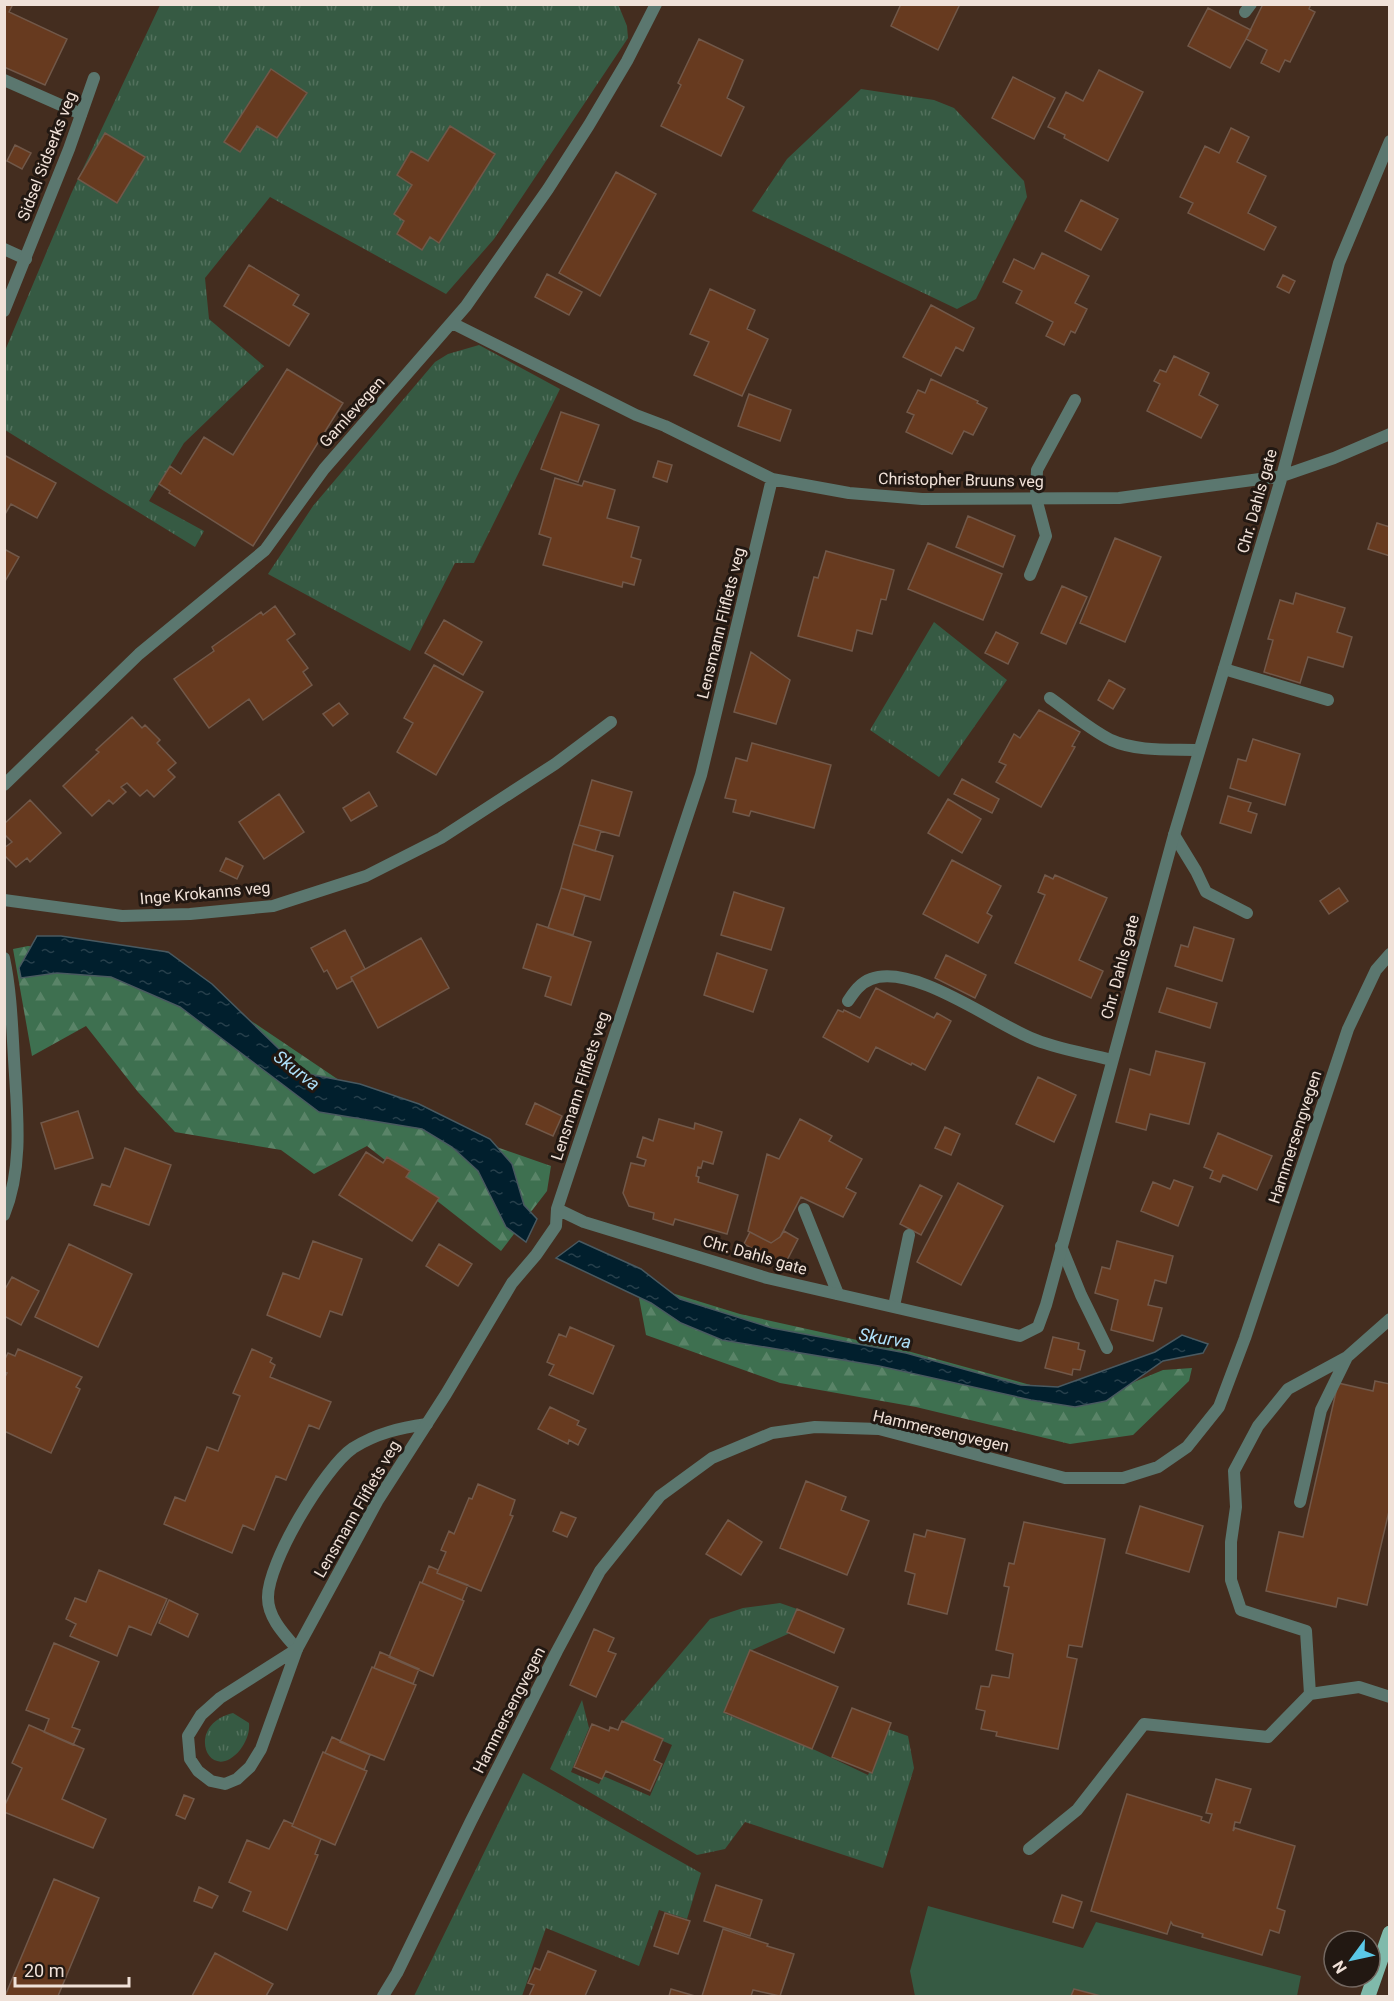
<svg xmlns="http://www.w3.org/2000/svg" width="1394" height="2001" font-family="Roboto,sans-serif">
	<defs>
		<pattern id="grass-tufts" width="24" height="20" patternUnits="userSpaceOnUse" patternTransform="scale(1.5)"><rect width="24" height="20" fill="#365a43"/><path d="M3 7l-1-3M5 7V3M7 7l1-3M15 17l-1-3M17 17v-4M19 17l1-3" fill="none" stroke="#53715d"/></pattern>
		<pattern id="forest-firs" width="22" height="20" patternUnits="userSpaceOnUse" patternTransform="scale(1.5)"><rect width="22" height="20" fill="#3e7050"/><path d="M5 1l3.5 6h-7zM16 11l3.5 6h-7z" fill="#5a8468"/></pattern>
		<pattern id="water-ripples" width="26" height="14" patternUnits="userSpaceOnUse" patternTransform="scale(1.5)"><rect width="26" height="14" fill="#011f2d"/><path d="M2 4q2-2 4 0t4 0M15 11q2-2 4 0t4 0" fill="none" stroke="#263f4b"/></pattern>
	</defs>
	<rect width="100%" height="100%" fill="#442d1f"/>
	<!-- grass -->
	<path fill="url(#grass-tufts)" d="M618,4L627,26L628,38L494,239L446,294L270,197L205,278L209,319L264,366L184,443L149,501L204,531L195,547L5,430L4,353L71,194L160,5Z
		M861,89L934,100L954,108L1024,181L1027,197L976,299L957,309L752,211L787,159Z
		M479,345L560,389L474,563H455L410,651L268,574L313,506L435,362L448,354Z
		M934,622L1007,680L939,777L870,730Z
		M780,1603L800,1610L788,1634L752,1650L726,1714L815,1750L868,1775L888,1729L908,1736L914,1768L883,1868L745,1822L725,1849L697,1855L550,1769L582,1700L589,1728L571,1772L599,1784L603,1776L650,1796L672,1745L622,1723L710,1619L743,1608Z
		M233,1713L249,1723C250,1733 246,1742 240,1750C209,1787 183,1725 233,1713Z
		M523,1773L701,1873L687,1919L659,1910L639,1966L546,1928L522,1996H414Z"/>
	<!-- forest -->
	<path fill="url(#forest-firs)" d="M28,946L115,954L189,979L376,1105L551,1166L547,1191L501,1251L367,1146L314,1174L281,1150L175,1132L138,1092L86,1026L32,1056L13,949Z
		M636,1282L740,1314L911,1352L1088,1401L1163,1370L1192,1368L1189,1381L1133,1435L1070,1444L916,1407L780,1383L646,1335Z"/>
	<!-- garden -->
	<path fill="#365a43" d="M928,1906L1083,1948L1096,1922L1301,1976L1297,1996H915L910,1971Z"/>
	<!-- water -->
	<path fill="url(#water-ripples)" stroke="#495960" stroke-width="1.5" d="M37,936H61L168,952L212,984L304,1073L360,1084L419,1104L490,1139L512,1164L524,1205L537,1219L526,1242L506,1227L478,1171L452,1147L422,1129L319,1112L180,1007L111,977L57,973L21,978L19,968Z
		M579,1241L641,1269L680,1299L772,1328L906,1353L1021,1385L1058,1387L1155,1352L1182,1335L1208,1344L1203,1353L1163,1361L1106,1401L1075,1407L1031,1400L879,1366L722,1340L681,1323L651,1303L556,1258Z"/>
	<!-- building -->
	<path fill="#673a1f" stroke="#715849" stroke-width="1.5" d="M4,4H13L9,12L67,39L45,85L4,67Z
		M901,4H960L938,50L891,26Z
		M1263,4H1311L1309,9L1315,12L1290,62L1285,60L1279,72L1261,63L1267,50L1246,39Z
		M1208,8L1251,30L1230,68L1188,46Z
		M699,39L743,60L727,98L744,107L721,156L661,126L681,85L678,83Z
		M271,69L307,93L277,138L257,126L240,152L224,142Z
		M1099,70L1143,92L1108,161L1064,138L1065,135L1048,127L1066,92L1083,101Z
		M1013,77L1055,98L1034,139L992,118Z
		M450,126L495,154L439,243L430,237L422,250L397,234L404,221L394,214L412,185L397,175L411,151L428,161Z
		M1231,128L1249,137L1237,162L1266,176L1248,213L1276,227L1264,250L1188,213L1193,203L1180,197L1205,146L1219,153Z
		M105,133L145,157L117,203L78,179Z
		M15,145L31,153L22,169L7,161Z
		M616,172L656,194L600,296L559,273Z
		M1081,200L1118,219L1101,250L1065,231Z
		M1042,253L1089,276L1075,303L1087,309L1075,333L1071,331L1064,345L1046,336L1053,322L1016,303L1022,291L1003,282L1014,259L1034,269Z
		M249,265L299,295L293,305L309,314L289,346L224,306Z
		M547,274L582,292L569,315L535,297Z
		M1283,275L1295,281L1289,293L1277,287Z
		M710,289L755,310L747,329L768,339L742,396L694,375L709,342L690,334Z
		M931,305L974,328L963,351L956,347L941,376L903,357Z
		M1174,356L1209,373L1199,395L1218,405L1201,438L1147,411L1160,384L1154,381L1160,370L1166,372Z
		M287,369L343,403L253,546L169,493L170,491L159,484L170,466L181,474L204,437L233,455Z
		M931,379L978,401L977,403L987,408L973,435L964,431L952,454L906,432L914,415L907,412L918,390L925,393Z
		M749,394L791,410L780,441L738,426Z
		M561,412L599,425L578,482L541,469Z
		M4,455L56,483L37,518L11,504L4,516Z
		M658,461L672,465L667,482L653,477Z
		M555,478L582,486L584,481L615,490L607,518L639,527L631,557L641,560L634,585L623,582L622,587L543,565L551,538L539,534Z
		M968,516L1015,536L1003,567L956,547Z
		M1377,523L1390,527V556L1368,549Z
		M1115,538L1161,557L1125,642L1080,623Z
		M928,543L1002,574L983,620L908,589Z
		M4,549L19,557L4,583Z
		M826,551L894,570L886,600L881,599L872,634L857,630L852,651L798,636L814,577L818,578Z
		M1062,586L1087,597L1066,644L1041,633Z
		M1296,593L1345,608L1337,632L1352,637L1343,667L1308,657L1300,683L1264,672L1273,640L1268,639L1280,600L1293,604Z
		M275,606L295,634L287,640L308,668L303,672L312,685L263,720L249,699L209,728L174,679L214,651L212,647L261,612L263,615Z
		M444,620L482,642L463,675L425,653Z
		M996,632L1018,643L1008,664L985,653Z
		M751,652L790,680L776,724L734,712Z
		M434,665L483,692L436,775L397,752L413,723L404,718Z
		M1109,680L1125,689L1113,709L1098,700Z
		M339,703L348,714L333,726L323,714Z
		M1039,710L1080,732L1072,746L1075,747L1041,807L996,782L1006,765L999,762L1014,734L1020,738Z
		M132,717L142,728L145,725L160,740L157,743L176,763L168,770L175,777L154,797L147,790L140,796L127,783L121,787L126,792L113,804L109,800L92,816L63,786L99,752L96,750Z
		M1253,739L1300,754L1285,805L1230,788L1238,759L1246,761Z
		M752,743L831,765L814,828L751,811L749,816L733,812L736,800L725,798L736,758L747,761Z
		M962,779L999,799L992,813L954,794Z
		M592,780L632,792L619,836L579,825Z
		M369,792L377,806L351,821L343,808Z
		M279,794L304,832L264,859L239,822Z
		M1228,796L1251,803L1248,811L1257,814L1251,833L1220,823Z
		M948,799L981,819L962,853L928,833Z
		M30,800L61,833L30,862L27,858L16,867L4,855V848L12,842L4,834V824Z
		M579,825L601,831L595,851L573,844Z
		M573,844L613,856L600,900L561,888Z
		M226,858L243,866L237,879L220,871Z
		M952,860L1001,886L987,913L992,916L978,943L923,914Z
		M1045,875L1053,879L1055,875L1107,898L1079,960L1103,971L1091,998L1015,963L1045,895L1038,892Z
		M561,888L585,895L573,935L548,928Z
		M1339,888L1348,901L1329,914L1320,901Z
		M734,892L784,908L771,950L721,935Z
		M537,924L591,942L571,1005L545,996L551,977L523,968Z
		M1194,927L1234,939L1222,981L1175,966L1181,945L1188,947Z
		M345,930L365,969L351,977L352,981L337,989L327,970L324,972L311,948Z
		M421,938L449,988L378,1028L351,977Z
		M717,953L767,970L753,1012L704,995Z
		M946,955L986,975L975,998L935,978Z
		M876,988L934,1018L937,1013L951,1021L925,1070L912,1063L911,1065L876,1047L868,1062L823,1037L838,1010L843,1012L844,1010L860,1018Z
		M1167,988L1217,1003L1210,1028L1159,1012Z
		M1156,1051L1205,1063L1189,1124L1150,1114L1146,1130L1116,1122L1130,1069L1150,1075Z
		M1038,1077L1076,1095L1054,1142L1016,1124Z
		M535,1103L562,1116L553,1136L526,1124Z
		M78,1111L93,1158L55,1169L41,1123Z
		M659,1119L694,1129L695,1123L722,1132L713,1164L703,1161L701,1168L698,1167L696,1176L699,1177L698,1182L738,1195L727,1234L675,1219L673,1225L653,1219L654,1213L629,1206L623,1193L631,1163L644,1166L646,1160L637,1157L643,1137L653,1141Z
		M800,1119L832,1136L829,1141L862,1159L846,1188L856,1193L843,1217L801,1197L780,1237L771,1243L748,1231L767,1154L779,1159Z
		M945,1127L960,1134L951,1155L935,1148Z
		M1218,1133L1272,1156L1257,1190L1223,1175L1220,1182L1210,1178L1213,1171L1204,1167Z
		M125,1148L171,1165L149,1225L94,1205L102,1184L110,1187Z
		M366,1152L383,1163L387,1157L410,1171L406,1177L439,1198L412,1241L339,1195Z
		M1174,1180L1193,1187L1178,1226L1141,1211L1153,1182L1170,1189Z
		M958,1183L1003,1206L961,1285L917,1262Z
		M920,1185L942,1196L921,1235L900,1224Z
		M784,1231L798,1239L784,1266L744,1244L750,1232L771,1243L780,1237Z
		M313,1241L362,1259L342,1315L330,1311L320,1337L267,1315L283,1273L299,1279Z
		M1117,1241L1173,1256L1166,1283L1155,1280L1148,1305L1162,1308L1153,1341L1111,1330L1118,1300L1095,1293L1102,1267L1110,1269Z
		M69,1244L132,1274L98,1347L35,1317Z
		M439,1244L472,1264L458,1286L426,1266Z
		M12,1277L39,1291L21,1325L4,1316V1291Z
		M570,1327L614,1346L593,1394L549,1375L554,1365L547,1362L559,1334L566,1337Z
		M1053,1337L1079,1343L1078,1349L1085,1351L1080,1370L1073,1369L1072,1375L1045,1368Z
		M18,1349L82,1377L76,1387L80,1389L51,1453L4,1431V1379L7,1373L4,1372V1361L8,1353L15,1356Z
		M252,1349L272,1358L270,1362L275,1365L270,1377L331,1402L319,1429L309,1425L286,1480L276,1476L254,1530L243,1525L232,1553L164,1524L175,1497L185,1501L207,1447L218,1451L240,1396L233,1393Z
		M1375,1381L1390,1384V1507L1367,1605L1338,1598L1336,1607L1266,1591L1279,1532L1303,1537L1338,1383L1373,1391Z
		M550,1407L579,1421L577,1425L586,1429L578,1445L569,1440L568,1444L538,1429Z
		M806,1481L846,1497L841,1510L869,1521L847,1575L780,1548Z
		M478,1484L515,1500L510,1515L513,1516L481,1591L437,1573L446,1552L441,1550L449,1531L454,1534L469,1498L472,1499Z
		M1140,1506L1203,1526L1189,1572L1126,1553Z
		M561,1512L576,1518L567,1537L553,1531Z
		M728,1520L762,1542L741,1575L706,1554Z
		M1024,1522L1105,1539L1082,1647L1069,1645L1067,1657L1077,1659L1058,1749L996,1736L997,1732L981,1729L985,1711L976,1709L981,1686L989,1687L992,1675L1009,1678L1013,1654L996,1650L1009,1587L1004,1586L1009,1563L1014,1564Z
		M927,1530L965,1539L947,1614L908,1604L915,1574L905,1571L914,1534L925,1537Z
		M429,1566L438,1570L437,1573L468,1585L462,1600L422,1583Z
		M99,1570L167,1599L151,1635L129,1626L117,1656L70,1636L76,1624L66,1619L75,1598L86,1602Z
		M420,1582L464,1601L433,1676L389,1657Z
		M169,1600L198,1614L188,1637L159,1623Z
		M797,1609L844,1629L834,1653L787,1632Z
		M594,1629L614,1638L608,1651L616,1654L596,1697L570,1685Z
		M54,1643L99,1662L72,1727L80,1730L73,1745L44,1732L49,1719L26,1710Z
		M750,1650L838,1687L812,1749L724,1712Z
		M380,1652L419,1669L413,1684L374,1668Z
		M372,1667L416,1685L384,1760L340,1742Z
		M852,1708L891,1723L872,1773L832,1757Z
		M622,1721L663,1739L654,1760L662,1764L650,1791L606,1771L602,1779L574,1767L592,1724L609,1731L610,1727L618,1730Z
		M29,1725L84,1749L62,1799L106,1819L93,1848L4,1812V1807L22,1768L12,1763Z
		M332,1737L370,1755L364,1770L325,1753Z
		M323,1752L367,1771L335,1845L292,1826Z
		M1216,1779L1251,1789L1240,1823L1235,1822L1233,1831L1235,1828L1295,1846L1277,1908L1285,1911L1279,1933L1270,1930L1262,1955L1202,1937L1203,1934L1173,1925L1171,1922L1167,1934L1091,1911L1127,1794L1202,1817L1201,1820L1209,1823L1212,1814L1206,1813Z
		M184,1795L194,1799L185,1819L176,1815Z
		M284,1820L293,1824L292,1826L321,1839L315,1854L318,1855L287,1930L243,1911L251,1892L229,1882L247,1840L269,1849Z
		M54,1879L99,1898L58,1996H5Z
		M716,1885L762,1900L750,1936L704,1921Z
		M199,1887L218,1896L212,1908L194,1901Z
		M1062,1895L1082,1902L1073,1928L1053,1922Z
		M665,1913L690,1921L678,1954L654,1946Z
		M723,1929L768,1944L767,1946L794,1954L780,1996L753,1990L751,1996H702Z
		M548,1951L596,1971L585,1996H529L534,1985L528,1983L535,1968L540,1970Z
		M215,1953L273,1984L266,1996H192Z
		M671,1989L695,1996H669Z
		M1074,1989L1101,1996H1071Z"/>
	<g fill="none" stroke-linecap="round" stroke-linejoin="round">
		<!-- lane -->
		<path stroke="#5b776f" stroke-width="12" d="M1245,12L1251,4
			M4,80L81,114
			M4,249L26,259
			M1030,575L1046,536L1036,498L1037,470L1075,400
			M1224,669L1328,700
			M1050,698C1070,712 1089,729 1111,740C1137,752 1171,749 1199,750
			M1174,835L1196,871L1206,892L1247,913
			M848,1001C854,992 860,983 871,979C913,963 992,1022 1031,1038C1056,1049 1086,1053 1112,1060
			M804,1209L838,1294
			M1061,1246L1081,1295L1107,1348
			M894,1306L909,1235
			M1300,1502L1321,1410L1347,1357L1390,1319
			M297,1649C285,1635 268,1618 268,1598C267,1563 325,1467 353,1448C377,1433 400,1428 427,1424
			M1310,1694L1306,1631L1241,1610L1231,1580V1542L1236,1507L1234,1471L1258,1426L1288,1389L1347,1357"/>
		<!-- street -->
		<path stroke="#5b776f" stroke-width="12" d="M4,311L69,149L94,78
			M452,323L636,415L665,426L772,479L849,493L922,499L1119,498L1282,476L1334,458L1390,434
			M4,785L139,654L265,550L324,469L466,306L548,189L589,125L627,61L656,4
			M4,900L122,916L190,914L273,906L366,876L441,838L555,764L611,722
			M4,958C11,991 12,1025 14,1059C17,1111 24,1166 4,1215
			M557,1209L584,1222L767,1278L1020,1336L1038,1327L1046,1305L1174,835L1282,476L1339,263L1390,141
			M297,1649L220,1698L201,1715L188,1736L190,1759L198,1771L211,1781L225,1784L237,1779L250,1767L261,1749L297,1649L378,1500L446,1394L512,1283L536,1255L556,1226L557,1209L701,775L772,479
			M1029,1849L1077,1810L1144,1724L1268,1737L1310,1694L1359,1687L1390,1697
			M383,1996L397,1973L471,1821L557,1651L600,1571L660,1496L712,1458L772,1433L815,1427L879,1429L1065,1478H1123L1158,1467L1187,1447L1219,1407L1245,1338L1348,1029L1376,970L1390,954"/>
		<!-- primary -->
		<path stroke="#80baab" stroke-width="15" d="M1368,1996L1390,1933"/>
	</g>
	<g text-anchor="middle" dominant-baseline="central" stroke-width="6" stroke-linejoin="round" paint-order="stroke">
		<!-- street labels -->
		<g font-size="16" fill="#f0e1d8" stroke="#221812">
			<text transform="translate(47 156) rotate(-69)">Sidsel Sidserks veg</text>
			<text transform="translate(352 412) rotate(-48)">Gamlevegen</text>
			<text transform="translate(961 480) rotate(1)">Christopher Bruuns veg</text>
			<text transform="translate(1257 501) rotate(-74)">Chr. Dahls gate</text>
			<text transform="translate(721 623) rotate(-76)">Lensmann Fliflets veg</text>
			<text transform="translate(205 893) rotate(-5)">Inge Krokanns veg</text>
			<text transform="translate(1120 967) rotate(-75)">Chr. Dahls gate</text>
			<text transform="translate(580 1086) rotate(-72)">Lensmann Fliflets veg</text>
			<text transform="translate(1295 1137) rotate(-72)">Hammersengvegen</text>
			<text transform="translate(755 1255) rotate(16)">Chr. Dahls gate</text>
			<text transform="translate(941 1431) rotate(13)">Hammersengvegen</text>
			<text transform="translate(357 1509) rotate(-60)">Lensmann Fliflets veg</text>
			<text transform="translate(509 1710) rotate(-63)">Hammersengvegen</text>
		</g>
		<!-- water labels -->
		<g font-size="18" font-style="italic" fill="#addff9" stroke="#221812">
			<text transform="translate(297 1070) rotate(38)">Skurva</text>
			<text transform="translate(885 1338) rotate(9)">Skurva</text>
		</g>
	</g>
	<!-- border -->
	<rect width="1394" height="2001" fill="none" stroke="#f0e1d8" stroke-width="12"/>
	<!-- north arrow -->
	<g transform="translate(1352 1959) rotate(237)"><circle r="28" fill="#221812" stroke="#746861" stroke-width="1.5"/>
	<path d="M0-4.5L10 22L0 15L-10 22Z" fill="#5bc8e7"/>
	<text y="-9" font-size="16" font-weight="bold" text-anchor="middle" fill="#f0e1d8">N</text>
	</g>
	<!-- scale -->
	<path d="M15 1977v9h114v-9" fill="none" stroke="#f0e1d8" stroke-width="3"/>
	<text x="24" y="1977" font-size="18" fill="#f0e1d8" stroke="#221812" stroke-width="4.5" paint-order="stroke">20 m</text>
</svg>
